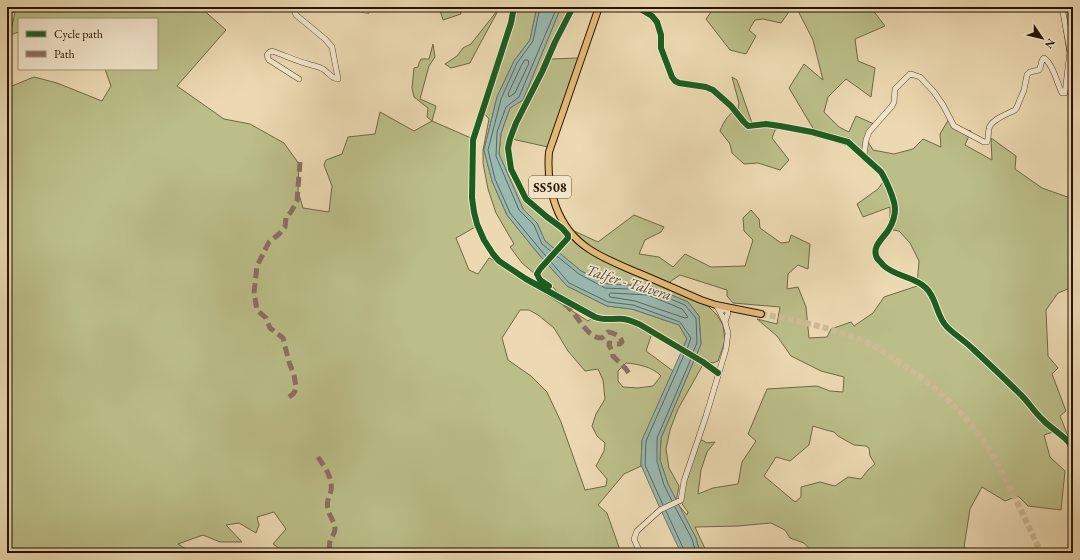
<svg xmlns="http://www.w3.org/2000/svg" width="1080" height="560" font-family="'EB Garamond',serif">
	<rect width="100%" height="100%" fill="#ecd9b1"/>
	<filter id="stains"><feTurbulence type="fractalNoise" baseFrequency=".005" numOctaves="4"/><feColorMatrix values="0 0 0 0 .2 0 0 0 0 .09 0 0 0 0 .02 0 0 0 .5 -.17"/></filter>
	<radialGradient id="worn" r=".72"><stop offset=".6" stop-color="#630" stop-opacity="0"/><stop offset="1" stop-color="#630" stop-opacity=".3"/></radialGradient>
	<!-- green -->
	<path fill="#bbbe89" stroke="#706844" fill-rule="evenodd" d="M7,7H200L226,30L177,86L224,119L250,124L284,143L299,164L298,191L303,208L329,212L332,186L324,165L326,160L342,154L348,137L375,134L380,112L414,131L432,121L427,117L428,108L414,97L412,88L414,68L418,67L419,63L421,59H429L433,44L435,57L429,66L420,99L436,106L432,121L471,138V198L477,226L456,238L469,270L478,274L489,258L493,260L502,266L588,321L592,318L625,321L633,323L652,333L646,351L673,371L642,441L641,466L624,474L598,505L607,513L621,553H285L273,544L286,529L274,512L257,517L259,525L256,533L239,523L226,525L242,542H220L203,535L178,544L192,553H7V88L34,77L57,83L102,101L111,86L105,69H157V19H19V32L10,35L15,12L7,14ZM520,310H529L538,315L554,328L568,351L585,371L598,369L603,380L605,399L596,414L592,426L597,436L605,443L604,451L596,466L607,479L606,486L585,490L561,422L547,392L531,376L508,360L502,338ZM626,363C638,364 653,367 661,376L653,386L638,388L623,387L618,381V371Z
		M439,7H459L461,14L443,20Z
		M500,7L474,55L470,63L451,68L445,64L457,56L463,48L471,44Z
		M528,7H537L530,40L514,61L497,97L484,150L492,181L507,215L536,251L567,286L607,306L632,309L679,325L687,339L683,347L633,318L602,317L558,293L554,288L540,280L537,274H535L522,263L510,247L514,244L496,213L488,189L483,163V150L489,119L482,111L513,12L526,11Z
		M561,7H573L555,42L542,72L516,123L510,139L508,148L511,169L526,199L547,217L562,228L568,235L576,242L578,240L574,231L598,242L634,215L664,227L661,232L645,240L639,254L659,257L673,267L685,254L711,267L745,266L753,240L744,231L743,218L751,210L759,219L760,228L781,243L789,242L791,235L810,244L808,269L798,265L788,274L787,289L798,287L806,307L809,338L827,337L831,329L851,322L854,326L873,313L884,297L917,286L919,261L910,243L899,231L893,230L890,224V207L863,217L857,204L878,189L883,182L879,173L849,146L821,137L780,128L775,130L772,138L789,160L780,170L758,163L744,164L732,153L730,144L720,131C724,121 728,114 738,109L739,103L732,77L737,80L752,123H771L814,130L789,88L804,64L823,80L813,40L797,9H791L781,23L763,19L755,20L749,30L756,36L746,54L730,50L706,19L714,8L710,7H873L872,9L885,26L855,39L858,61L875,68L871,97L846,79L828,97L824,112L839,127L849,132L856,116L874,124L867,140L873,150L894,154L913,149L923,139L941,147L940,134L950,117L959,128L971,131L965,145L992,160L991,138L1016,156L1015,169L1042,188L1073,199V287L1058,293L1046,310L1048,356L1058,368L1052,374L1066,411L1060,416L1070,441L1053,432L1044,435L1050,457L1065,471L1061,510L1028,506L1018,496L1005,501L982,487L970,509L964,547L972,553H813L804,543L790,538L785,530L771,523L738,526L695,527L707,553H700L696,538L676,503L668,484L660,460L661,438L701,344L699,316L688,302L650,286L607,284L581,271L545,241L537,223L523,209L499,154L501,133L510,108L523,99ZM622,263L669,284L671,281L680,275L727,290V296L733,303L780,307L777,324L757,319L777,336L791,356L821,371L844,377L843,392L830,391L817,386L767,389L748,434L756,441L742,462L738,484L713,488L698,494L701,470L707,452L715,442L707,443L698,438C693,452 678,488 681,501C682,505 685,508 688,512L687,515L676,502L679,486L669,468L666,449L670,430L678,409L705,361L713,363L718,361L725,341L723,325L717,315L708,306L668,289L645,276L622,266ZM813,426L826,430L834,432L838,436L854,445L866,446L869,448L870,456L875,464L868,470L861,479L848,477L835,486L820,482L801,487V497L795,502L764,476L776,457L790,461L809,445Z
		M1061,12H1073V59L1067,52Z
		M579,58L548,147L512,139L550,59Z"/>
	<!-- water -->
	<path fill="#99b9b1" stroke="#6a776a" d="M537,7H561L523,100L510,108L501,133L499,154L523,209L537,223L545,241L581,271L607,284L650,286L688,302L699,316L701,344L661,438L660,460L668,484L696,538L700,553H681L659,506L641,465L642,440L687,339L679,325L632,309L607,306L567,286L536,251L507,215L492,181L484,150L497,97L514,61L530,40Z"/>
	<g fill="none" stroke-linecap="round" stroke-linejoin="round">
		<!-- shore -->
		<path stroke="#5e6658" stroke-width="1" d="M540,7L533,41L517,63L501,99L488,150L495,179L510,213L539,248L569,283L608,302L633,305L680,322L691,338L687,349
			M557,7L519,97L506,107L497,132L496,156L519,210L534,225L542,244L579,274L605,288L649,290L685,305L696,318L697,343L693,352
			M525,60H528L529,63L515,93L509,97L508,94L521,66Z
			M611,293L648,295L682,309L688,317L685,318L635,301L610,297L609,295Z
			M672,501L664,485L657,461V438L691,359
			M663,505L645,465L646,441L684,355
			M675,507L692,539L696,553
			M666,511L684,550V553"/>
		<!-- major-tunnel -->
		<path stroke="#cebb96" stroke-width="6" stroke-dasharray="6 3" stroke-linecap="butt" d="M761,314C796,320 833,328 866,342C877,347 887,354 897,361C936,386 968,415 993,455C998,464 1002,473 1007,482C1019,506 1030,529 1041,553"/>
		<defs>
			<path id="minor" d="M293,7L296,15L325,39L332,47L338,79C332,79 329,73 323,69C318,66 313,66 308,64C296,61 284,55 272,51C267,53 266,55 269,60L299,79
				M354,7L367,11L370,7
				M512,7L513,12L511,23L473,140L472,198L474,212L477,224L484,240L493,254L499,261L526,279L595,317C605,321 614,318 624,319C630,320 634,322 639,324L703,362L718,373
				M637,7L652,16L657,22L661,35V48L672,77L675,81L679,83L706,87L713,90L731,106L744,122L748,126L766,124L780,126L812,132L848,142L881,172C886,180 895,200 895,209C895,216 892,224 889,229C884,238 871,246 877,258C879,261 882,263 883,265C895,277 914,276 926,288C937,298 936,316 947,327C955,335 965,341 973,349C988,363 1004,378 1019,393C1028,401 1034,412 1043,420C1049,427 1066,437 1070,444C1071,447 1072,450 1073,453
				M864,155L866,140L869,132L892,106L894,102L895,89L910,74L914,75L920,77L934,92L943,105L954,126L984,142H987C989,137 988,133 989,129C990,120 1007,114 1015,110L1017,107L1024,90L1027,75L1030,72L1039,70C1042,66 1040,61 1044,58C1053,64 1057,83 1062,93H1065L1070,51L1062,7
				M723,310L726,307L728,313L725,322
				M641,553L637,546L634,539L637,531L660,510L681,500L684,481L706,416L726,349L728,333L725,322L719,310L716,305"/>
			<path id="major" d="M599,7L549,152C546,189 557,228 589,249C604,259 620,265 636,272C658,281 680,291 701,300L716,305L761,314"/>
		</defs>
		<!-- minor casing -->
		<use href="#minor" stroke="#56442c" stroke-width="6"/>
		<!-- major casing -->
		<use href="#major" stroke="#241300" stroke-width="8"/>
		<!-- minor -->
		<use href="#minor" stroke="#f3e6cc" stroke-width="5"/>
		<!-- major -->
		<use href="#major" stroke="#e6bc78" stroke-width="6"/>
		<!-- quiet -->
		<path stroke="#8d6e63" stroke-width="5" stroke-dasharray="10 5" stroke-linecap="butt" d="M564,304C579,314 585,338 602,338L608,332C614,333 621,336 622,342L620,344L609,343V345L613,353V356L626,369L631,377
			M289,397L293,394L295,391L296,387L294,375L289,362L283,338L270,328L266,318L257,310L254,293L257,266L269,242L279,234L285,227L286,217L291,212L297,201L300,162
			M318,457C325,468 333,477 331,491C329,497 326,502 328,509C329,516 335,522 335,529C335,534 331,537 330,541C329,545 330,549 329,553"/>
		<defs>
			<path id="cycleway" d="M512,7L513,12L511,23L473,140L472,198L474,212L477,224L484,240L493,254L499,261L526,279L595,317C605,321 614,318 624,319C630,320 634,322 639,324L703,362L718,373
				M637,7L652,16L657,22L661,35V48L672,77L675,81L679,83L706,87L713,90L731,106L744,122L748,126L766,124L780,126L812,132L848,142L881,172C886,180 895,200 895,209C895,216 892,224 889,229C884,238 871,246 877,258C879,261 882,263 883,265C895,277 914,276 926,288C937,298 936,316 947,327C955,335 965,341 973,349C988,363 1004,378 1019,393C1028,401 1034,412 1043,420C1049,427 1066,437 1070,444C1071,447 1072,450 1073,453
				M549,286L540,280L537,274L540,269L568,238V235L562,228L547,217L526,199L511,169L508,148L510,139L516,123L542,72L555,42L573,7"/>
		</defs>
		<!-- cycleway casing -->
		<use href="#cycleway" stroke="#f3e6cc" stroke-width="8"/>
		<!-- cycleway -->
		<use href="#cycleway" stroke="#1b5e20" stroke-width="6"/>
	</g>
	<g text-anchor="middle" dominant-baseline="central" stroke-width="3.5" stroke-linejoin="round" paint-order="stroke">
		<!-- shield labels -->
		<rect fill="#f3e6cc" stroke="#62523d" stroke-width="1" x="529" y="176" width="42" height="22" rx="3"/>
		<g font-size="13" font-weight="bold" fill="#241300">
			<text x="550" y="187">SS508</text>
		</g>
		<!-- water labels -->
		<g font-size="15" font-style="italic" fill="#4d4d3e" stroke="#f3e6cc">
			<text transform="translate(629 282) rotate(17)">Talfer - Talvera</text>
		</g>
	</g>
	<!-- margin -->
	<rect width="1080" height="560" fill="none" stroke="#ecd9b1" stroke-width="24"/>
	<rect x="8" y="8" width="1064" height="544" fill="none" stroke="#241300" stroke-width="2"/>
	<rect x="12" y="12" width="1056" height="536" fill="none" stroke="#241300"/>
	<!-- legend -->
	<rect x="18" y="18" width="140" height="52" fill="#f3e6cc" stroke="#a0927a"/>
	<rect x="26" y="31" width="20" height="6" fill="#1b5e20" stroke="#a0927a"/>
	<text x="54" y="38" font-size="12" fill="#241300">Cycle path</text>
	<rect x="26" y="51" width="20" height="6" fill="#8d6e63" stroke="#a0927a"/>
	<text x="54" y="58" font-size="12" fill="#241300">Path</text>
	<!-- north arrow -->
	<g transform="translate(1042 38) rotate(125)" stroke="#f3e6cc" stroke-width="3" paint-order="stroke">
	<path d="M0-3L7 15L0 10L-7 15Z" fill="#241300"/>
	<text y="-6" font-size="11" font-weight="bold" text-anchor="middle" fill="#241300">N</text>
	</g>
	<rect width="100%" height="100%" filter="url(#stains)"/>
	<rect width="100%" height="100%" fill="url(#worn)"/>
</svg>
